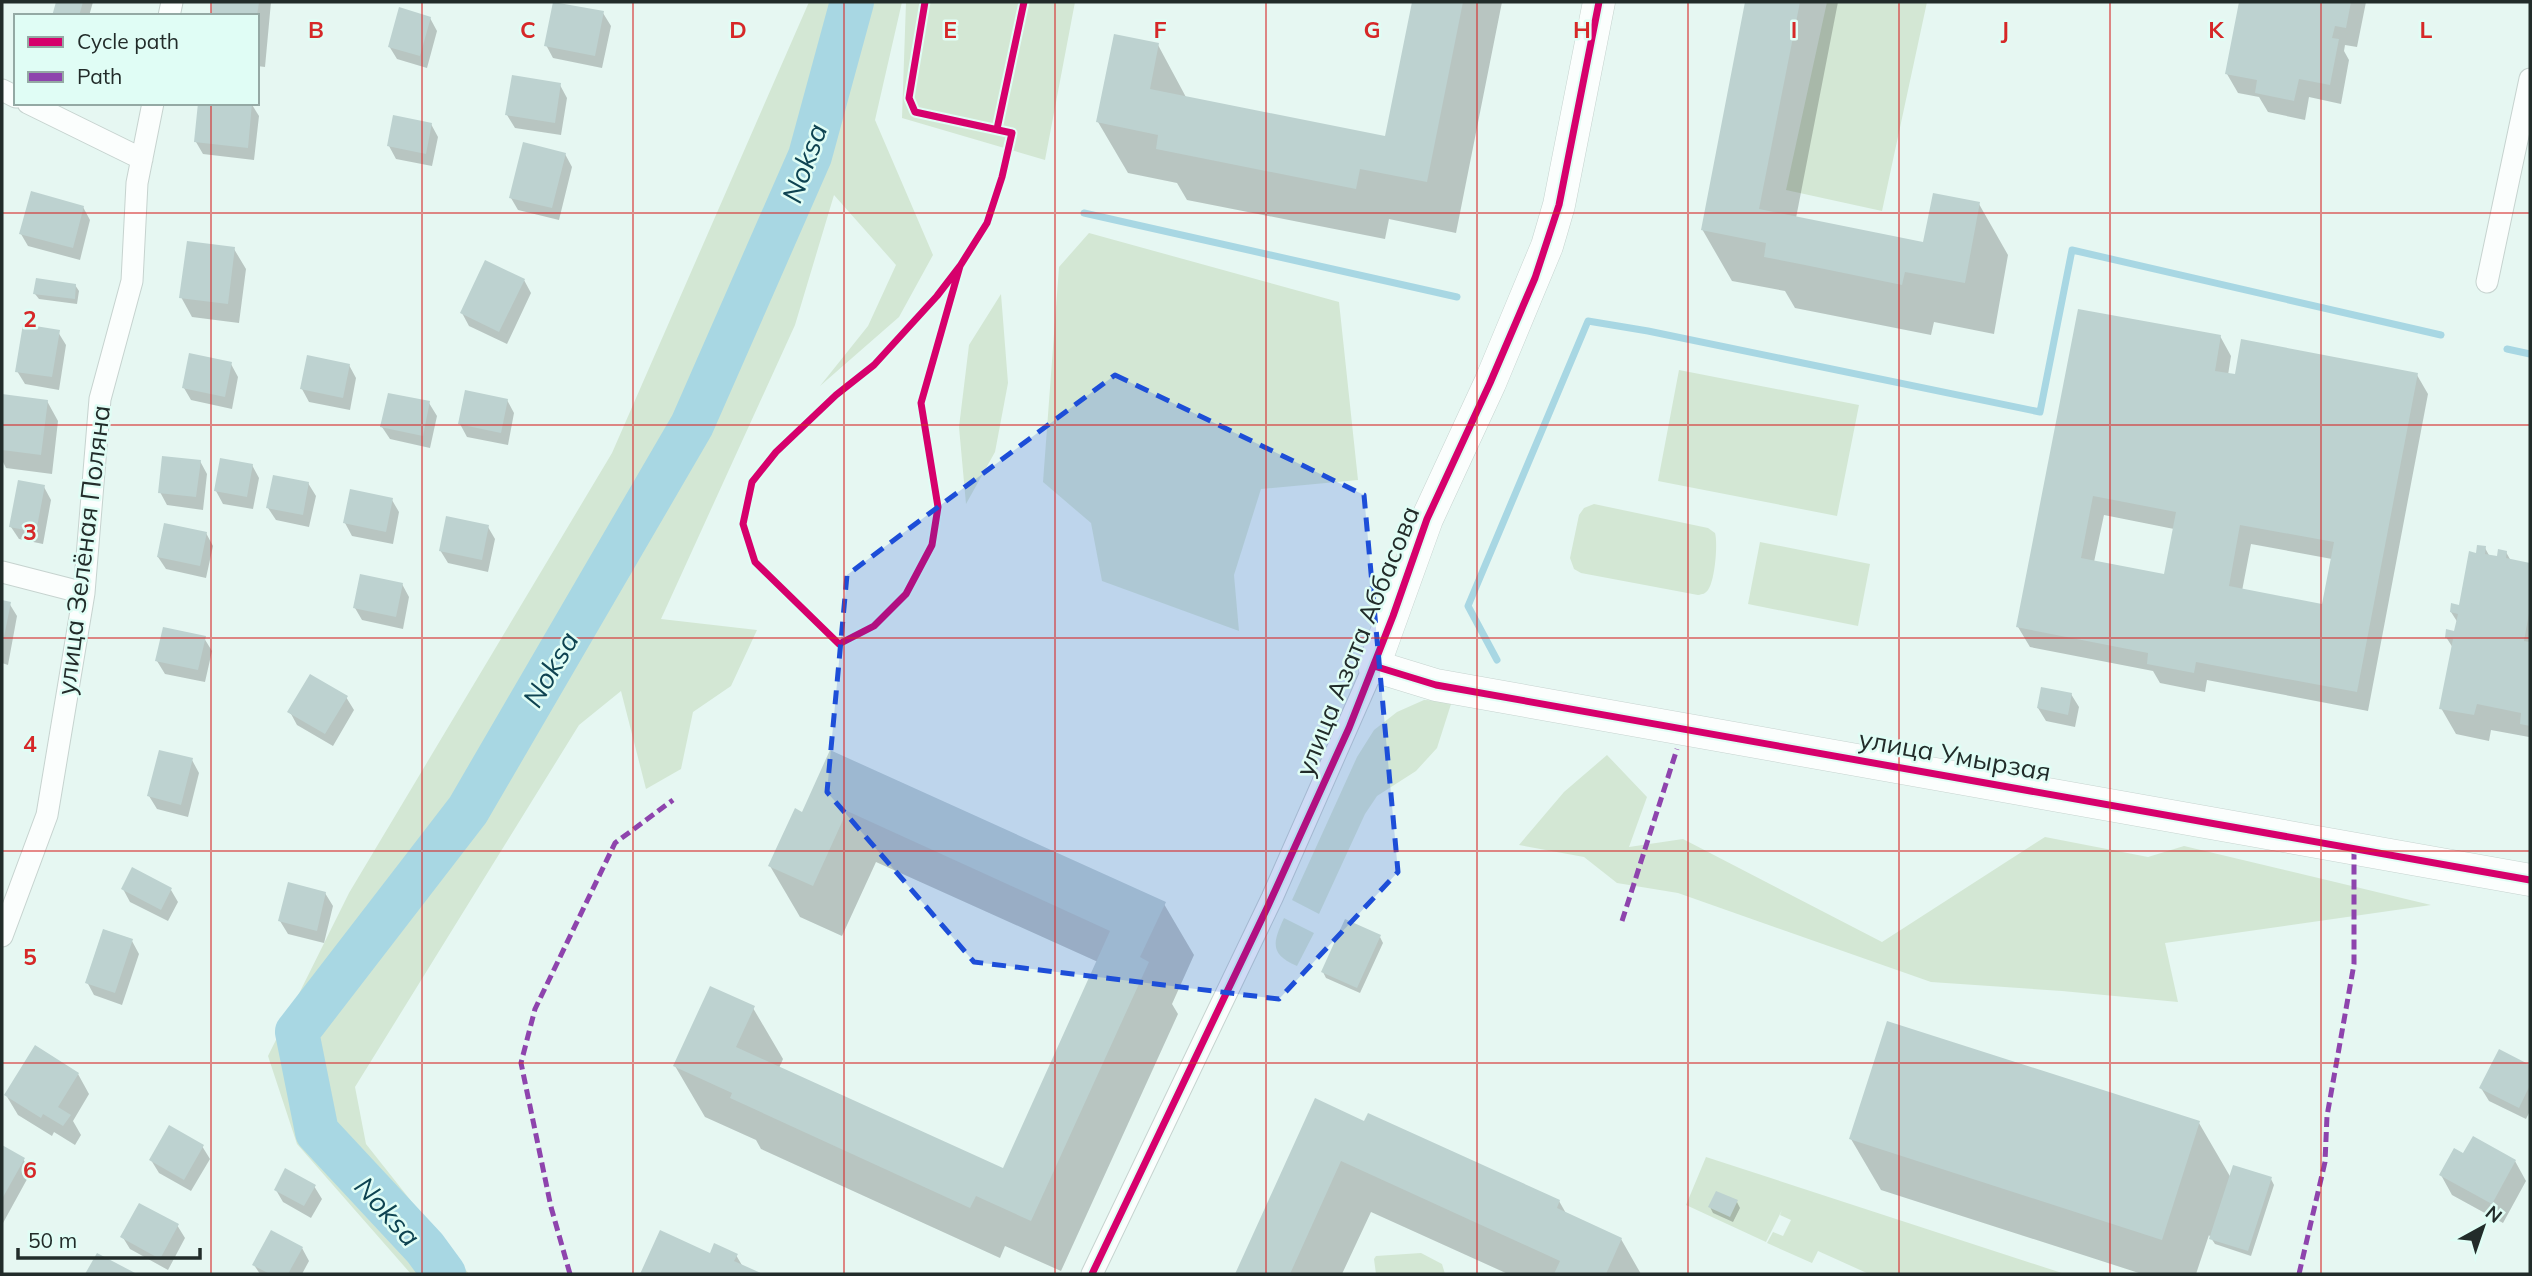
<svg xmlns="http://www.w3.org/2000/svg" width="2532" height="1276" font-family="Mulish,sans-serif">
	<rect width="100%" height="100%" fill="#e6f7f2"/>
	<!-- green -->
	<path fill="#d3e7d4" d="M809,2H902L875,120L933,255L899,317L820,386L868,326L896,265L834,195L795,325L661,619L757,630L731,686L693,712L681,769L646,789L621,691L579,725L355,1087L366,1144L469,1274H411L297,1144L268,1056L349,893L612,453Z
		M906,2H1075L1045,160L902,118Z
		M1827,2H1927L1882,211L1786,190Z
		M1089,233L1339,302L1358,480L1261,489L1234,575L1239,631L1102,581L1091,523L1043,482L1059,267Z
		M1001,294L1008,383L995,452L966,504L959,427L969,345Z
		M1679,370L1859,405L1837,516L1658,481Z
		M1594,504L1708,528L1715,533C1718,543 1715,581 1708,590C1705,594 1703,594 1698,595L1581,573L1574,569L1570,558L1579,515L1584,508Z
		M1760,542L1870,564L1858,626L1748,604Z
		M1424,700L1452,701L1437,748L1416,771L1377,796L1365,814L1319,914L1292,900L1357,757L1374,730L1397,712Z
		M1607,755L1647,797L1629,847L1683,839L1882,942L2045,837L2148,857L2184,846L2431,905L2165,943L2178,1002L2062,991L1931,982L1678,893L1617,883L1584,857L1519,845L1564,792Z
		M1284,918L1314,933L1297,966C1269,954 1273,942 1284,918Z
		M1706,1157L2065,1274H1869L1818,1251L1812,1263L1767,1243L1773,1232L1783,1236L1791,1220L1780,1215L1782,1210L1766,1242L1686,1205Z
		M1421,1253L1442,1264L1445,1274H1376L1374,1259L1376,1256Z"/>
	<!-- shadow -->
	<path fill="#0003" fill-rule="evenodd" d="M58,2H93L89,16H53Z
		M214,2H271L265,67L257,66V16H212Z
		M1414,2H1502L1456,233L1389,219L1385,239L1187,200L1177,183L1128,173L1098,122L1158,45L1187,99L1387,138Z
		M1747,2H1838L1796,218L1925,244L1979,204L2008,255L1994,334L1934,322L1931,335L1795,308L1785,291L1732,281L1702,229Z
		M2241,2H2366L2357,47L2345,45L2344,51L2349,60L2341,104L2309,97L2305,120L2268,112L2259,97L2238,93L2227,74Z
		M603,13L611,26L602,68L553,58L546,45Z
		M430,18L437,31L427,68L397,59L389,46Z
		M560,85L567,98L561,135L515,128L507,115Z
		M251,103L259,116L254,160L203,154L196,142Z
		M431,124L438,137L432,166L396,159L389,146Z
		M565,154L572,167L559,220L518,210L511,198Z
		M83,207L90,220L80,260L28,246L21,234Z
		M234,249L246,269L239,323L192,317L181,297Z
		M524,280L531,293L507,344L469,326L462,313Z
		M75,285L79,291L77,304L39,299L35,294Z
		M2079,311L2220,336L2231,356L2228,375H2417L2428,394L2368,711L2207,680L2205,692L2160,683L2153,671L2030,647L2018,627ZM2104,515L2174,529L2165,576L2094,562ZM2251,544L2332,559L2323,606L2242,591Z
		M58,332L66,345L59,390L25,384L17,371Z
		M231,364L238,377L232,409L191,400L184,388Z
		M349,365L356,378L350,410L309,402L302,389Z
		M2,395L47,401L58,421L52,474L6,468L2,460Z
		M507,400L514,413L508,445L467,437L460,424Z
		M429,403L437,416L430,448L390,439L382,427Z
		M200,461L207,474L203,510L167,505L160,492Z
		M252,465L259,478L253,509L223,504L216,491Z
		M308,483L316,496L309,527L276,520L268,508Z
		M44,487L51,500L43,544L19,539L11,527Z
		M392,500L399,512L393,544L352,536L345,523Z
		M488,527L495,539L488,572L448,563L440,550Z
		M206,533L213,546L206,578L166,569L158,557Z
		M2485,548L2490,557L2498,558L2506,552L2511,561L2530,565V739L2529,737L2491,730L2489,741L2456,734L2441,708L2453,648L2446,637L2456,633L2458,623L2451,612L2461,607L2477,555Z
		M402,584L409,597L403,629L362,620L355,608Z
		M2,602L9,603L17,616L8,665L2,663Z
		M204,638L212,651L205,682L165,674L157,661Z
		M2071,694L2079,707L2075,727L2046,721L2038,708Z
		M346,697L354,710L333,746L297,725L290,712Z
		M831,752L1164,904L1194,955L1172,1004L1178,1014L1061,1271L1005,1246L1000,1258L761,1149L756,1140L705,1117L675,1066L753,1008L783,1059L779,1068L1004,1171L1098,962L876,862L842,936L800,917L770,866L803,814Z
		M192,760L199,773L188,817L157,809L149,796Z
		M123,889L171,890L178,902L168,921L130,902Z
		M325,893L333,906L324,943L288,934L280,921Z
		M1380,937L1383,943L1360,993L1326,978L1323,972Z
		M132,941L139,954L122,1005L94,995L87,982Z
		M2500,1051L2530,1067V1111L2526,1119L2489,1101L2481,1088Z
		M78,1074L89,1094L73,1121L81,1135L75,1145L54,1132L52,1136L18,1115L6,1095Z
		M1316,1101L1365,1123L1559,1201L1567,1215L1621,1239L1641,1274H1508L1371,1212L1342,1274H1237Z
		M2199,1123L2231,1178L2271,1179L2274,1185L2251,1256L2215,1244L2209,1235L2196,1274H2142L1881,1190L1851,1139Z
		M202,1146L210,1159L191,1191L159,1173L151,1160Z
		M2,1147L23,1159L31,1172L3,1223Z
		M2464,1155L2515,1161L2526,1181L2503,1223L2452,1195L2441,1175Z
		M314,1186L322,1199L311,1218L283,1202L276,1190Z
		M1737,1202L1740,1208L1733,1222L1713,1213L1710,1207Z
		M177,1225L185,1238L168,1270L130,1249L122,1236Z
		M661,1232L711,1255H736L743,1267L759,1274H642Z
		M302,1248L309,1261L302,1274H260L254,1265Z"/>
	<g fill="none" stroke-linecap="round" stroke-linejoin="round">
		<!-- stream -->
		<path stroke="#a8d7e3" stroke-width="7" d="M1084,213L1457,297
			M2507,349L2530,354
			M1497,660L1468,606L1588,321L1648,331L2040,412L2072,250L2441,335"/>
		<!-- river -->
		<path stroke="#a8d7e3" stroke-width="44" d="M444,1274L425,1248L317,1132L297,1032L468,810L692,425L810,156L852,2"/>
	</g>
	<!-- building -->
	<path fill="#bdd2d0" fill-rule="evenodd" d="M56,2H83L79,16H52Z
		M212,2H259L257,16H211Z
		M553,2L604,11L595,56L544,46Z
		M1412,2H1463L1427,182L1360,169L1356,189L1156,149L1158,135L1096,122L1114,34L1159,43L1150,89L1385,136Z
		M1745,2H1800L1759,209L1923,242L1933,193L1980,202L1965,283L1905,272L1902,285L1805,265L1764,257L1766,243L1701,230Z
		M2239,2H2351L2346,28L2335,26L2332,38L2339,39L2330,85L2299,79L2294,101L2255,93L2257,80L2225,74Z
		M399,7L431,17L420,56L388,47Z
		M512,75L561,83L555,123L505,115Z
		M198,103H252L248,148L194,142Z
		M393,115L432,123L426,154L387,146Z
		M523,142L566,153L552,208L509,198Z
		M31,191L84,206L73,248L19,234Z
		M187,241L235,247L228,304L179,298Z
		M485,260L525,279L499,332L460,313Z
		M36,278L76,284L75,299L33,294Z
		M2078,309L2221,335L2215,371L2235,374L2241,339L2418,373L2357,692L2196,662L2194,673L2147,664L2148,653L2016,627ZM2093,496L2176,512L2164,574L2081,558ZM2240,525L2334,542L2322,604L2229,586Z
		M23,324L60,330L52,377L15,372Z
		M189,353L232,362L225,397L182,388Z
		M307,355L350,364L343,398L300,389Z
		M465,390L508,399L501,433L458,424Z
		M388,393L430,401L423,436L380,427Z
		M2,394L48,400L41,455L2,450Z
		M162,456L201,460L196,497L158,493Z
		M220,458L253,464L247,497L214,491Z
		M273,475L309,482L303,515L266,508Z
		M18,480L45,485L36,532L9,527Z
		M350,489L393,498L386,532L343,523Z
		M446,516L489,525L482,560L439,551Z
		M164,523L207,532L200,566L157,557Z
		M2477,545L2486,546L2485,554L2497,556L2498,549L2507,551L2506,558L2530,563V608L2524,641L2530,642V726L2520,724L2521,713L2477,704L2474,715L2439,709L2453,639L2445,638L2446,629L2454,631L2458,614L2450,612L2451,603L2459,605L2469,551L2476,553Z
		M360,574L403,583L396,617L353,608Z
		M2,600L11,602L3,642H2Z
		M163,627L206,636L198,670L155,661Z
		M310,674L348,696L325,734L287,712Z
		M2041,687L2072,693L2068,715L2037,708Z
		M159,750L193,758L181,805L147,796Z
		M830,750L1166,902L1140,957L1149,962L1031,1221L976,1196L970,1208L730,1098L732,1093L673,1066L710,986L755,1006L736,1047L1003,1168L1110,931L847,811L813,886L768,866L795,808L802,812Z
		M132,867L172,888L161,910L121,889Z
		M288,882L326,892L317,931L278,921Z
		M1345,919L1381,935L1357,988L1321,972Z
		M103,929L133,939L115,993L85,983Z
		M1887,1021L2200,1121L2162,1240L1849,1139Z
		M35,1045L79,1073L58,1107L71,1115L63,1126L43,1114L41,1118L4,1095Z
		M2499,1049L2530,1065V1085L2519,1108L2479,1088Z
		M1315,1098L1364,1121L1368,1113L1560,1200L1557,1208L1622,1238L1606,1274H1554L1560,1261L1341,1161L1290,1274H1235Z
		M169,1125L204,1145L184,1180L149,1160Z
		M2473,1136L2516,1160L2492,1204L2439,1175L2454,1148L2463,1153Z
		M2,1145L25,1158L2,1199Z
		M2233,1165L2272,1177L2248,1251L2209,1239Z
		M285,1168L316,1185L304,1206L274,1190Z
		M1716,1191L1738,1200L1730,1217L1708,1207Z
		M139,1203L179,1224L160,1259L120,1237Z
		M271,1230L303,1247L288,1274H270L252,1265Z
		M660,1230L710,1253L714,1243L738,1254L734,1261L763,1274H640Z
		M97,1253L137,1274H85Z"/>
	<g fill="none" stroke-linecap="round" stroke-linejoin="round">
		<defs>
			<path id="street" d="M169,16L172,2
				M2,90L16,97
				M28,103L142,159
				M2487,282L2530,79
				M2,572L84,593
				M2,936L47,815L84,593L100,399L132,281L137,183L153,103
				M1092,1274L1272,898L1374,666"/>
			<path id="secondary" d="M1599,2L1559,205L1547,246L1490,383L1427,519L1374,666L1436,685L2530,880"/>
		</defs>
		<!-- street casing -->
		<use href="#street" stroke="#c6d3cf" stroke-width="23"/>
		<!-- secondary casing -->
		<use href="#secondary" stroke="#c6d3cf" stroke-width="33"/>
		<!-- street -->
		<use href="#street" stroke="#fbfefd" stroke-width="21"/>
		<!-- secondary -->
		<use href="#secondary" stroke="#fbfefd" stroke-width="32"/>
		<!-- quiet -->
		<path stroke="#8e44ad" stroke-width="5" stroke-dasharray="10 5" stroke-linecap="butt" d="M1622,921L1677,749
			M570,1274L551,1207L521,1063L535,1009L615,843L673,800
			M2299,1274L2325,1162L2327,1116L2354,964V849"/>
		<defs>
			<path id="cycleway" d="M925,2L909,98L915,112L1012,133L1002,177L987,223L960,266L937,296L874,365L836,395L776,452L752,482L743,524L755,562L839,644L874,626L906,594L932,545L938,507L921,403L960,266
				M997,129L1024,2
				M1374,666L1436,685L2530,880
				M1092,1274L1268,906L1349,728L1393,616L1427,519L1490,383L1535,278L1559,205L1599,2"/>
		</defs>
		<!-- cycleway casing -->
		<use href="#cycleway" stroke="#e0fdf5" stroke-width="11"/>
		<!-- cycleway -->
		<use href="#cycleway" stroke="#d6006c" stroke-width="7"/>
	</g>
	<!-- marked area -->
	<path fill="#1d4ed8" fill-opacity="0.2" stroke="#1d4ed8" stroke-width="5" stroke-dasharray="14 9" stroke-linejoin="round" d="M1115,375L1364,495L1398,872L1279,999L974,962L827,792L847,575Z"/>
	<!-- grid -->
	<path fill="none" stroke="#d62828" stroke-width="2" stroke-opacity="0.55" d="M211,2V16M422,2V1274M633,2V1274M844,2V1274M1055,2V1274M1266,2V1274M1477,2V1274M1688,2V1274M1899,2V1274M2110,2V1274M2321,2V1274M211,103V1274M2,213H2530M2,425H2530M2,638H2530M2,851H2530M2,1063H2530"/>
	<g text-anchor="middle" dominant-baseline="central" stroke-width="5" stroke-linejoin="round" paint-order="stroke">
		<!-- street labels -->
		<g font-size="26" fill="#222c2a" stroke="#e0fdf5">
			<text transform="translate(83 550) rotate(-83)">улица Зелёная Поляна</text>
			<text transform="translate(1357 641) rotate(-68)">улица Азата Аббасова</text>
			<text transform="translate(1955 755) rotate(10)">улица Умырзая</text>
		</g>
		<!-- water labels -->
		<g font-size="28" font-style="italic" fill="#0e4351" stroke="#e0fdf5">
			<text transform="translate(804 163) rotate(-70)">Noksa</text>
			<text transform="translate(550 669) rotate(-60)">Noksa</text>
			<text transform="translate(388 1211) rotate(48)">Noksa</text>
		</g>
	</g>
	<g font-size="23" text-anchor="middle" font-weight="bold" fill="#d62828" stroke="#e0fdf5" stroke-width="5" stroke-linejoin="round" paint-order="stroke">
		<text x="316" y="38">B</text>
		<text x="528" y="38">C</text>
		<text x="738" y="38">D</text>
		<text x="950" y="38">E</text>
		<text x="1160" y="38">F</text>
		<text x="1372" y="38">G</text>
		<text x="1582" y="38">H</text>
		<text x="1794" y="38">I</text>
		<text x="2005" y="38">J</text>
		<text x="2216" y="38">K</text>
		<text x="2426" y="38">L</text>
		<text x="30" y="327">2</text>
		<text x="30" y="540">3</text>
		<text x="30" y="752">4</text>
		<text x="30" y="965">5</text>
		<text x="30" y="1178">6</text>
	</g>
	<!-- border -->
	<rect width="2532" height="1276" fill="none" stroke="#222c2a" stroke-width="7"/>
	<!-- legend -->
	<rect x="14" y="14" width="245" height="91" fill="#e0fdf5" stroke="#94a9a4" stroke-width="2"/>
	<rect x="28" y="37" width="35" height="10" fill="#d6006c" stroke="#94a9a4" stroke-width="2"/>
	<text x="77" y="49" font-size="21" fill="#222c2a">Cycle path</text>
	<rect x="28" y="72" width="35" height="10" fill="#8e44ad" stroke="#94a9a4" stroke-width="2"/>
	<text x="77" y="84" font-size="21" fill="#222c2a">Path</text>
	<!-- north arrow -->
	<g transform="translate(2483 1227) rotate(40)" stroke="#e0fdf5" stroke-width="5" paint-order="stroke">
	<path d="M0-5L12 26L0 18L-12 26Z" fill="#222c2a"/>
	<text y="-10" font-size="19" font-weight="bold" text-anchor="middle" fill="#222c2a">N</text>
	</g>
	<!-- scale -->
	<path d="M18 1248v10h182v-10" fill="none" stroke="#222c2a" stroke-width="3.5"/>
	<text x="28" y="1248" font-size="21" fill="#222c2a" stroke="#e0fdf5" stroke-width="5" paint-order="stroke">50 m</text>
</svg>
